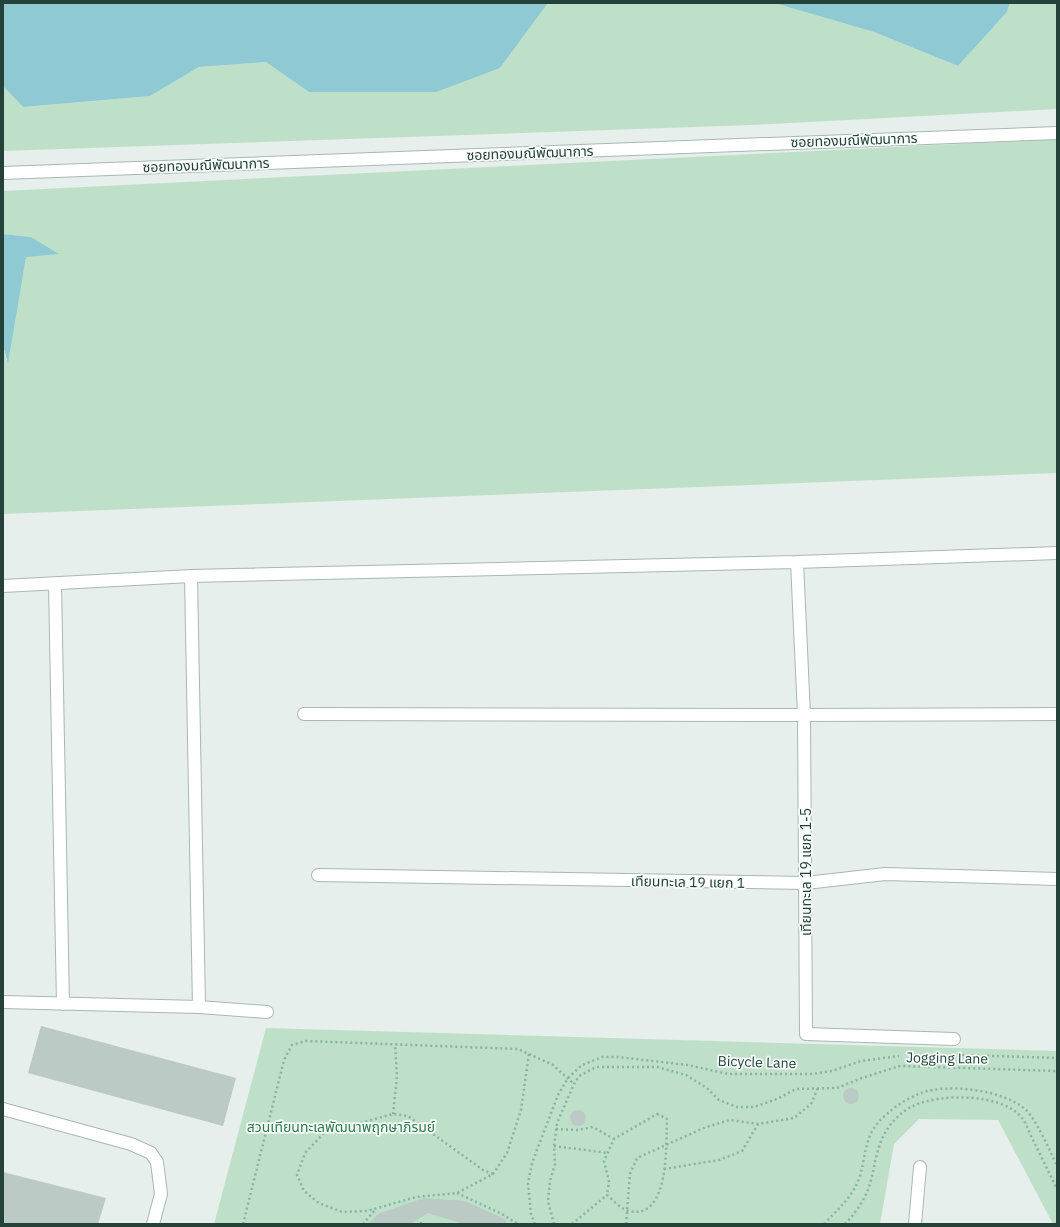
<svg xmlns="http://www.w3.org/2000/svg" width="1060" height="1227" font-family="'IBM Plex Sans','Noto Sans Thai',sans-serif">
	<rect width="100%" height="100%" fill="#e6efeb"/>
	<!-- green -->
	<path fill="#bfe0c8" d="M548,3H774L874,32L958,66L1007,12L1010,3H1057V109L751,125L3,151V86L23,107L150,96L199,67L267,62L309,92L500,68Z
		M1057,139V473L3,514V346L7,361L26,256L58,254L31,237L3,234V191Z
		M266,1028L1057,1051V1224H1053L998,1120L919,1119L894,1144L880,1224H214Z"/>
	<!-- water -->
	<path fill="#8ec9d4" d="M3,3H548L500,68L436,92H309L266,62L199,67L150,96L23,107L3,86Z
		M774,3H1010L1007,12L958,66L874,32Z
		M3,234L31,237L59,254L26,257L8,363L3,346Z"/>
	<!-- building -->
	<path fill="#bbcac4" d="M41,1026L236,1078L223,1126L28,1073Z
		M843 1096a8 8 0 1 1 16 0a8 8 0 1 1-16 0Z
		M570 1118a8 8 0 1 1 16 0a8 8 0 1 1-16 0Z
		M3,1172L106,1198L98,1224L3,1223Z
		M424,1198L465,1201L505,1219L507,1224H464L428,1213L410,1224H369L378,1214Z"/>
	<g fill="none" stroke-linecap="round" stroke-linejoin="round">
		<defs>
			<path id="minor" d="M3,173L1057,133
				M797,562L804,715L806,1034L954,1039
				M191,576L199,1007
				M55,584L63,1004
				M3,586L191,576L797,562L1057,553
				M304,714L804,715L1057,714
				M318,875L806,883L885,874L1057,879
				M3,1002L199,1007L267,1012
				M3,1109L131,1144L151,1153L157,1162L161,1194L153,1224
				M915,1224L920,1167"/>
		</defs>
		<!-- minor casing -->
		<use href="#minor" stroke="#a8b8b2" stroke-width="14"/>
		<!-- path -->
		<path stroke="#86b3a5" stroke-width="2.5" stroke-dasharray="2 3" stroke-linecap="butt" d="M962,1055L1057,1058
			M393,1114L397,1076L395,1045
			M657,1114L667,1119C666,1143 670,1221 629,1211C622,1210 612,1199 607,1195L609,1182L604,1161L614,1139Z
			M556,1129L577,1130L593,1127L614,1139
			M554,1146L608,1153
			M664,1169L719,1160L742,1151L758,1124
			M493,1174L483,1170L408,1116L393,1114L324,1133L305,1153L297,1175L304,1191L319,1203L342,1212L367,1211L416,1197L457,1193L493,1174L507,1153L521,1110L529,1054
			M457,1193L502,1214L518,1224
			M420,1223L425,1224
			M243,1224L284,1060L292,1045L306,1041L518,1049L553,1065L574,1084
			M363,1224L376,1209
			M535,1224L531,1214L528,1183L532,1163L558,1095L568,1078L582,1065L602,1057H618L688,1065L728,1074H811L832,1071L861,1061L899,1056
			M554,1224L548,1201L550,1181L555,1164L554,1146L557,1123L574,1084L579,1076L596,1067H657L686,1075L707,1088L719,1100L737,1107H754L777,1099L796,1089L837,1088L862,1078L900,1066L1057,1071
			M572,1224L607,1195
			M626,1224L630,1174L637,1158L706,1127L730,1120L758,1124L794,1118L811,1104L818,1088
			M824,1224C838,1209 853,1197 860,1176C865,1159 865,1138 877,1124C888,1111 905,1099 921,1093C948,1083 1005,1090 1026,1110C1037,1121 1050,1151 1057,1166
			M845,1224C857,1212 867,1196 871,1180C875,1164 877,1147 885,1133C891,1122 902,1111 913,1106C939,1093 1003,1093 1022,1118C1027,1124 1029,1133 1033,1140C1041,1156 1049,1173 1057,1189"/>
		<!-- minor -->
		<use href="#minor" stroke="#fff" stroke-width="12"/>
	</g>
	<g text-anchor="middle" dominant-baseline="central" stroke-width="3.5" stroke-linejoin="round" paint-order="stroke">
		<!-- street labels -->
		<g font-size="14" fill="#24423a" stroke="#f7fbf9">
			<text transform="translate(854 140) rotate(-2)">ซอยทองมณีพัฒนาการ</text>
			<text transform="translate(530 153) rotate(-2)">ซอยทองมณีพัฒนาการ</text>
			<text transform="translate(206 165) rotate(-2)">ซอยทองมณีพัฒนาการ</text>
			<text transform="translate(806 872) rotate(-90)">เทียนทะเล 19 แยก 1-5</text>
			<text transform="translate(688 882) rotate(1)">เทียนทะเล 19 แยก 1</text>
			<text transform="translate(947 1058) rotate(1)">Jogging Lane</text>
			<text transform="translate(757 1062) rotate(2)">Bicycle Lane</text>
		</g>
		<!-- park labels -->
		<g font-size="14" fill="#2d7a4b" stroke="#f7fbf9">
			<text x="341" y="1127">สวนเทียนทะเลพัฒนาพฤกษาภิรมย์</text>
		</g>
	</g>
	<!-- border -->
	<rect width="1060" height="1227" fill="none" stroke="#24423a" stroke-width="8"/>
</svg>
